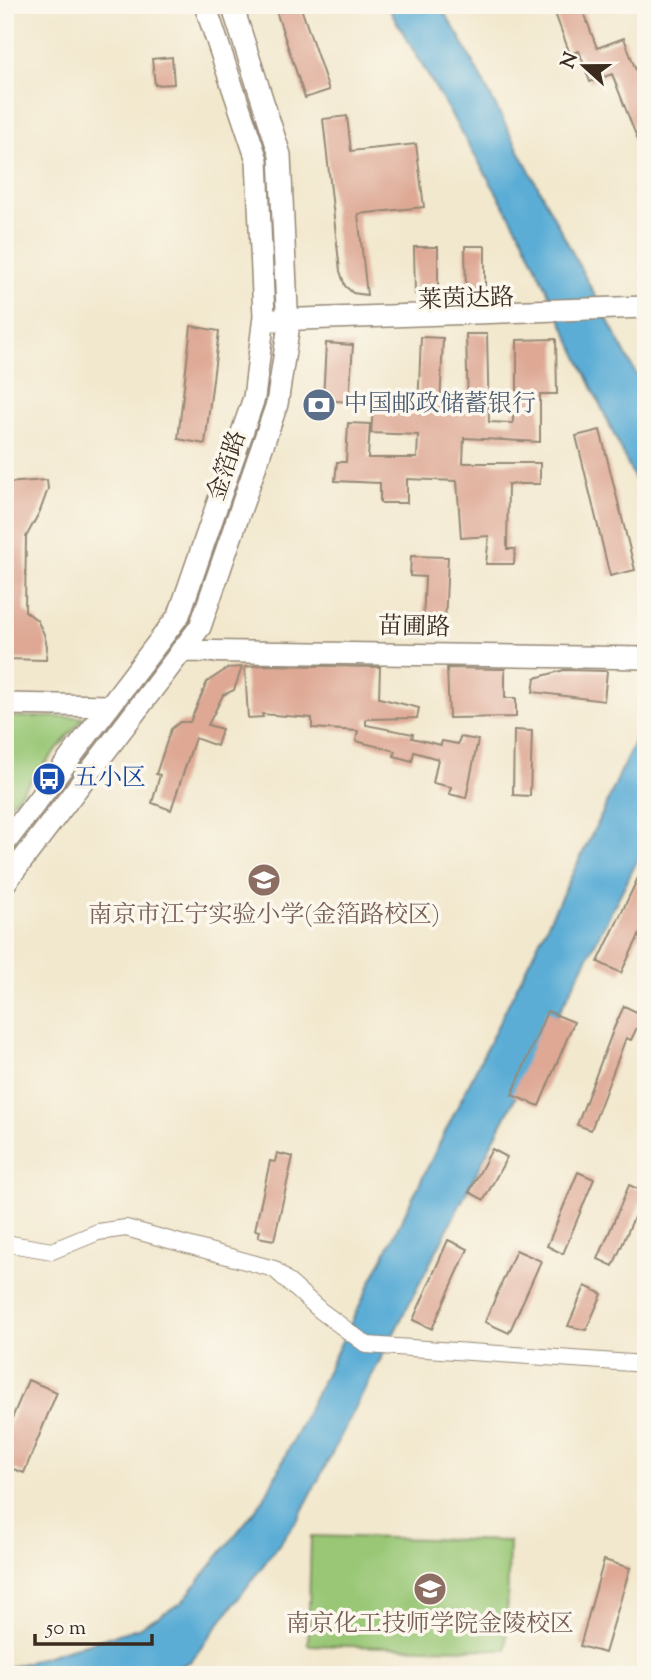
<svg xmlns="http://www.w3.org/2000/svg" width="651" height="1680" font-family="'Sorts Mill Goudy','Noto Serif SC',serif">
	<rect width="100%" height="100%" fill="#fbf7ec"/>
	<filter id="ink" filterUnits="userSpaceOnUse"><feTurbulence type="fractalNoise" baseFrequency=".0143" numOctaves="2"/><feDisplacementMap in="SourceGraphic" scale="14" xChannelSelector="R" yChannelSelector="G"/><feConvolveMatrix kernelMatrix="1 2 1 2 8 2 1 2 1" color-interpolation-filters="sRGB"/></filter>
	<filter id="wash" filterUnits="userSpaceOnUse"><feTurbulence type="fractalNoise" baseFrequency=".00686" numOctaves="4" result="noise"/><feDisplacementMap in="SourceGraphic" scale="28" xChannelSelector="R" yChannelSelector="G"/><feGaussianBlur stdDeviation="1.57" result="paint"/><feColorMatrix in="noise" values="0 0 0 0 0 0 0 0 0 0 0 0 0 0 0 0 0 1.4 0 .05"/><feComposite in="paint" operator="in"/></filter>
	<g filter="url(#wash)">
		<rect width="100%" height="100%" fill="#f2e8ce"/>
		<!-- green -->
		<path fill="#99c776" stroke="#6a784a" stroke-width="2" d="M5,717H84L5,811Z
			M311,1536L509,1541L506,1650L308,1645Z"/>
		<!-- water -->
		<path fill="#5badd6" stroke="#4b6c7a" stroke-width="2" d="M387,5H439L459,36L646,393V519L642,495L523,238Z
			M646,715V844L298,1519L191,1661L163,1675H5V1669L138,1628L181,1603L264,1499L602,814Z"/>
		<g id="blocks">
			<!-- building -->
			<path fill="#dea894" d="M274,5H300L329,90L305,98Z
				M552,5H581L597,48L624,38L638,76L643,74L646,82V161L612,74L590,82L579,51L570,54Z
				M172,57L174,84L155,85L152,59Z
				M347,116L351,151L416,144L424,207L358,214L367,295L353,293L345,286L340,271L323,119Z
				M465,246H485V293H466Z
				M414,247H438V294H415Z
				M191,326L219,331L205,444L178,439Z
				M466,334H487L489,422L513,423V403H517V340L556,339L557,394H540V442L464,438L463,463H540V484H508L507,549H515L514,564H486L489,536L461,538L457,481L407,479V503H380V483L335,481L337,462H346L348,423L370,424L368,458H417L418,435L371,433L373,407L418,409L421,337L443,338L440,408L468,409Z
				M326,343L353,345L349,402L323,400Z
				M600,430L635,570L610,576L576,436Z
				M47,480L48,489L40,511L26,537L25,611L37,620L44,634L47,646L46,660L5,659V483Z
				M411,556L448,557L445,624L423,623L425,577L410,576Z
				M262,665L380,667L379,698L419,708L417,718L366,719V725L413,734L412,738L441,745L442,741L458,744L460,737L478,740L466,798L449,794L451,787L433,783L438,759L414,752L412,761L394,756L395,751L356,741L358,731L312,728V718L262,714L263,717L248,718L245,667Z
				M242,667L234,690L223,695L208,725L222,729L217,746L195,738L171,810L152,803L160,775L156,774L171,729L180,722H190L207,682L228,668Z
				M447,668L505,669V698H516V717L449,718Z
				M564,670L607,671L604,701L533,692L535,678Z
				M514,730L532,731L530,796L513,795Z
				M646,861V921L621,973L598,962Z
				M624,1006L643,1015L631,1040L626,1038L591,1130L577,1125L614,1028Z
				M547,1011L574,1022L539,1106L512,1095Z
				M492,1149L507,1157L484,1200L469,1192Z
				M277,1153L293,1157L274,1240L258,1237L260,1231L255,1230L270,1161L275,1162Z
				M578,1172L594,1179L563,1254L547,1246Z
				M629,1185L645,1192L613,1266L598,1259Z
				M448,1240L468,1249L432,1329L413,1320Z
				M516,1250L541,1261L509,1333L485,1322Z
				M585,1286L602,1294L586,1330L568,1326Z
				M28,1380L57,1392L24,1473L5,1466V1435Z
				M604,1560L630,1568L605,1653L580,1646Z"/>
		</g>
	</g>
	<g filter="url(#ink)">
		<use href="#blocks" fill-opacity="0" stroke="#968976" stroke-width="2"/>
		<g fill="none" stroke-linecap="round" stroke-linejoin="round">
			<defs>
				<path id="street" d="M5,1243L52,1251L98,1232L126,1228L274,1269L321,1311L367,1345L646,1364"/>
				<path id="secondary" d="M273,320L646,307
					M181,651L646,658
					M5,704L110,706
					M5,843L179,615L254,398L264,316L257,160L205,5
					M5,883L200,627L277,404L288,331L280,155L232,5"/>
			</defs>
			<!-- street casing -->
			<use href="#street" stroke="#968976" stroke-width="18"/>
			<!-- secondary casing -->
			<use href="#secondary" stroke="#968976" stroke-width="24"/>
			<!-- street -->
			<use href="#street" stroke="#fff" stroke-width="16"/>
			<!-- secondary -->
			<use href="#secondary" stroke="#fff" stroke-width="21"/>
		</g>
	</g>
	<!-- icons -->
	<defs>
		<symbol id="bank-disc" viewBox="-11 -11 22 22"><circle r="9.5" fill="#5c6f8a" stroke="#fbf7ec"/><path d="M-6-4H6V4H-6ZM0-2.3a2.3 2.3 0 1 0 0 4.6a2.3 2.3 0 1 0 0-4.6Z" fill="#fff"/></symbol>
		<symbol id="bus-disc" viewBox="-11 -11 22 22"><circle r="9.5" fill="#1a4fb4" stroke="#fbf7ec"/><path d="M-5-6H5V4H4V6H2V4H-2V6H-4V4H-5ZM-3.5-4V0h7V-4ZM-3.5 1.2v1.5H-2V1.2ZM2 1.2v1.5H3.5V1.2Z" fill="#fff"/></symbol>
		<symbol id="school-disc" viewBox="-11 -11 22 22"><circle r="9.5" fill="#8d6e63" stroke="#fbf7ec"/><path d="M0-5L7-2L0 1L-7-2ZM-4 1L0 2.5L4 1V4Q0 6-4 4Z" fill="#fff"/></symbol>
		<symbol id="university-disc" viewBox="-11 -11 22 22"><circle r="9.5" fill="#8d6e63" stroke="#fbf7ec"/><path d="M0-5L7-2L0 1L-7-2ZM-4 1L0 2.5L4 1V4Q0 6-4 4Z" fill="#fff"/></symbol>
	</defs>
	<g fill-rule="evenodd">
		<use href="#bank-disc" x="300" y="386" width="38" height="38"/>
		<use href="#bus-disc" x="30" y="760" width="38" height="38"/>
		<use href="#school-disc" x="245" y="861" width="38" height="38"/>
		<use href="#university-disc" x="411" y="1570" width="38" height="38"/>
	</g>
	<g text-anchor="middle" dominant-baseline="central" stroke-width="7" stroke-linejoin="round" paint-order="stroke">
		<!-- street labels -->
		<g font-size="24" fill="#3b2a1e" stroke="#fbf7ec">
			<text transform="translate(466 300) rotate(-2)">莱茵达路</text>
			<text transform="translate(228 466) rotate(-71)">金箔路</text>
			<text transform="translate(414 628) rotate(1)">苗圃路</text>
		</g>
		<!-- service labels -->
		<g font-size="24" fill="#4e5e75" stroke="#fbf7ec" text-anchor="start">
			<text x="344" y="405">中国邮政储蓄银行</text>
		</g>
		<!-- transit labels -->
		<g font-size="24" fill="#164399" stroke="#fbf7ec" text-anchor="start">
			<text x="74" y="779">五小区</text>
		</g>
		<!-- education labels -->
		<g font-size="24" fill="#785e54" stroke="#fbf7ec">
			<text x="264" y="916">南京市江宁实验小学(金箔路校区)</text>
			<text x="430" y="1625">南京化工技师学院金陵校区</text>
		</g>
	</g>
	<!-- margin -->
	<rect width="651" height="1680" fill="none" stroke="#fbf7ec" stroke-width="28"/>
	<!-- north arrow -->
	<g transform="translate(584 66) rotate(291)" stroke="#fbf7ec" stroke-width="5" paint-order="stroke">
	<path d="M0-5L12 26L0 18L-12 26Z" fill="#3b2a1e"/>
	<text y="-10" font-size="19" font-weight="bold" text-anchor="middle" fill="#3b2a1e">N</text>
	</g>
	<!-- scale -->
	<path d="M35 1634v10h117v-10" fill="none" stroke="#3b2a1e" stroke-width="3.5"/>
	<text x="46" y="1634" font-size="21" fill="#3b2a1e" stroke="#fbf7ec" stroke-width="5" paint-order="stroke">50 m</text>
</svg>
